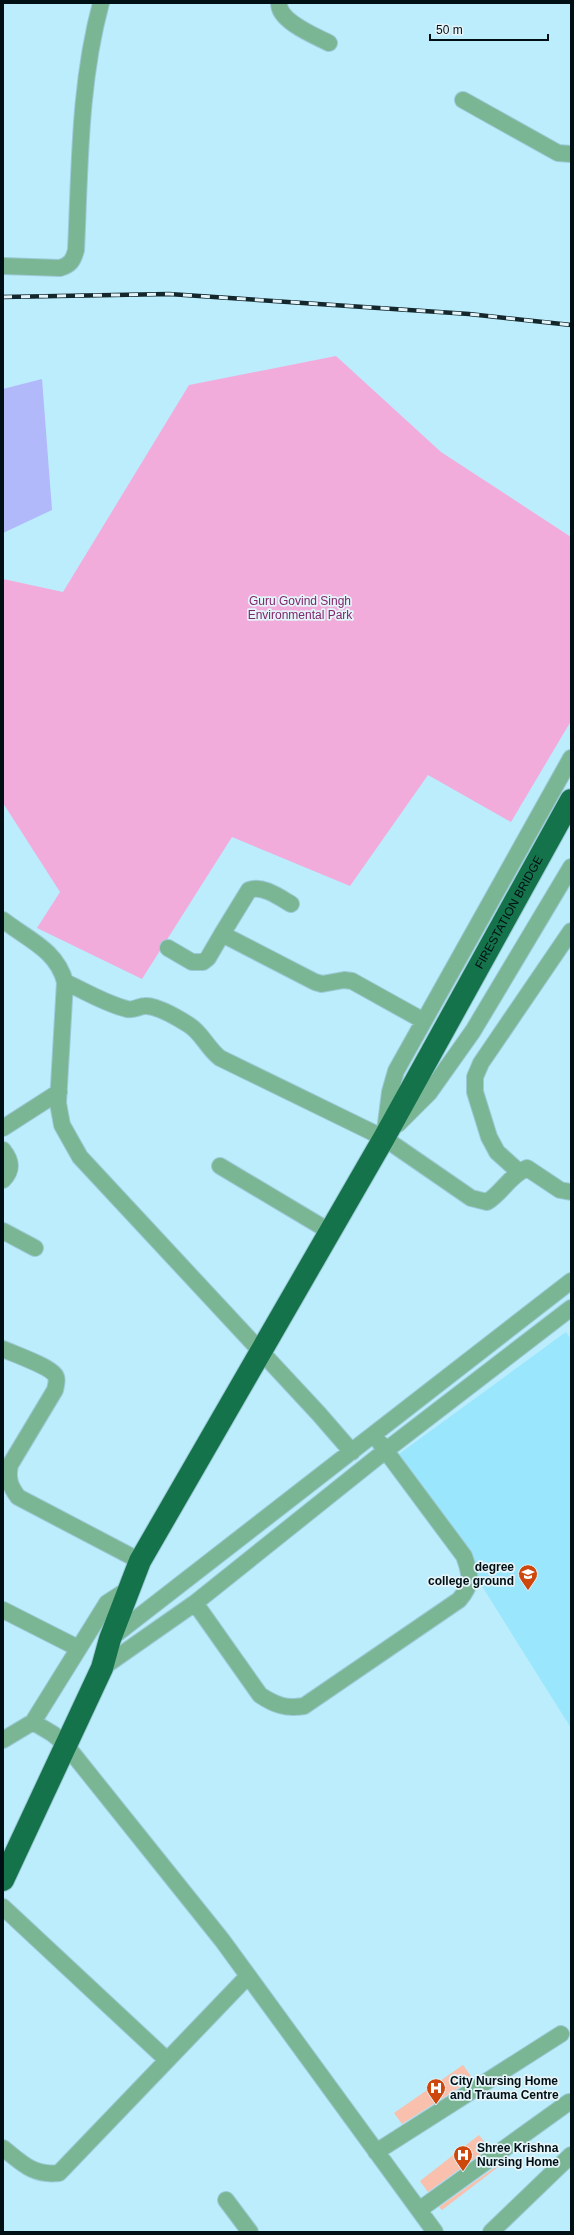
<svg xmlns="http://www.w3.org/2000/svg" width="574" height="2235" font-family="Arial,sans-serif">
	<rect width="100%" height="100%" fill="#bbedfc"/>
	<!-- built -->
	<path fill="#9ae6fd" d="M566,1332L571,1339V1728L399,1454Z"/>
	<!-- green -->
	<path fill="#f2acdc" d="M336,356L441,452L571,537V721L511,822L428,775L350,886L232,837L142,979L37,928L60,892L3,803V579L63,592L189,385Z"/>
	<!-- water -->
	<path fill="#b2b9fb" d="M42,379L52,510L3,533V389Z"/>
	<!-- building -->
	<path fill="#f8c0ad" d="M463,2065L473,2079L402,2124L394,2113Z
		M479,2135L489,2148L428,2192L420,2181Z
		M501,2163L502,2164L442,2210L439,2207Z"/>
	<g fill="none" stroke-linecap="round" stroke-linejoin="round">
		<defs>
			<path id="minor" d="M279,3C278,21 315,36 329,43
				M463,100L558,153L571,154
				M3,266L60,268C70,265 73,261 76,250C80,167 79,84 101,3
				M3,920C27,939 57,950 65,982L58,1103L62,1125L80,1157L319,1414L352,1452
				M222,934L249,890C263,885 279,897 291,904
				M168,948L192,962H203L208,958L222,934L315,982L322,984L344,980L352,981L424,1021
				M65,982C85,991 106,1004 127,1009C134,1011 140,1005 147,1006C160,1007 178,1018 189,1025C202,1033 207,1048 220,1058L384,1138L471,1198L487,1202C502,1193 510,1175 527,1168L560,1190L571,1192
				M398,1124L429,1093L473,1031L571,867
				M3,1128L59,1092
				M385,1131L390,1092L396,1071L571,758
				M3,1150C11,1160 13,1170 3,1180
				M220,1166L329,1231
				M518,1171L497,1152L489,1137L475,1092V1077L481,1063L571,931
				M3,1231L35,1248
				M3,1349C14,1354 49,1366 55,1375C58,1379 56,1385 55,1390L10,1465C7,1479 10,1486 18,1497L140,1561
				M195,1603L260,1695C275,1705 286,1709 304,1706L459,1600C473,1584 471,1575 464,1556L380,1443
				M3,1610L78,1648
				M110,1639L571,1281
				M102,1668L195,1603L385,1451L571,1308
				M33,1722L107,1603L127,1590
				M3,1740L33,1722L53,1734L65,1744L222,1940L435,2232
				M3,1907L167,2060
				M3,2148C22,2163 33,2176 59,2173L248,1976
				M376,2152L561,2034
				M226,2200L250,2232
				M419,2210L569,2102
				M491,2232L571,2155"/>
			<g id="highway">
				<path id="s1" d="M3,1880L102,1668L110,1639L140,1561L384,1138L571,800"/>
			</g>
		</defs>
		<!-- minor casing -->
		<use href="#minor" stroke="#9dc9d7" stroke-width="18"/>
		<!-- highway casing -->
		<use href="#highway" stroke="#9dc9d7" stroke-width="24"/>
		<!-- minor -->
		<use href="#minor" stroke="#7ab694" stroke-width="16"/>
		<!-- highway -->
		<use href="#highway" stroke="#14734b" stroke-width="22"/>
		<defs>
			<path id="rail" d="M3,297L169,294L469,314L571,325"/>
		</defs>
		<!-- rail casing -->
		<use href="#rail" stroke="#14272d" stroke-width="4.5"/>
		<!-- rail -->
		<use href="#rail" stroke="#e4f4f9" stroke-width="3" stroke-dasharray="9" stroke-linecap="butt"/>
	</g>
	<!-- icons -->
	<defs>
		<symbol id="university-pin" viewBox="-11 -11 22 30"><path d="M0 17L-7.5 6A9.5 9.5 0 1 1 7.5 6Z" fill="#ce470d" stroke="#e4f4f9"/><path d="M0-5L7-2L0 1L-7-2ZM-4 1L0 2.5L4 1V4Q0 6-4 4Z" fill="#fff"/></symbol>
		<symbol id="hospital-pin" viewBox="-11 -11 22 30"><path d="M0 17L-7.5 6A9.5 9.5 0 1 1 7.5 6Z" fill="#ce470d" stroke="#e4f4f9"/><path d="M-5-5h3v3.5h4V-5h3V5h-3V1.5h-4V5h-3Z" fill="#fff"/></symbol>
	</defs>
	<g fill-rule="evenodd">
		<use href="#university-pin" x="517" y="1563" width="22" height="30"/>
		<use href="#hospital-pin" x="425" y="2077" width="22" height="30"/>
		<use href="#hospital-pin" x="452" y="2144" width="22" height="30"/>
	</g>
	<g text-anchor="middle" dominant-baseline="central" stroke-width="3.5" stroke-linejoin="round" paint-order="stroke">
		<!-- park labels -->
		<g font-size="12" fill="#82276c" stroke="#e4f4f9">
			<text x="300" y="601">Guru Govind Singh<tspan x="300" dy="14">Environmental Park</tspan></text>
		</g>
		<!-- street labels -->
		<g font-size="12" fill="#000f14" stroke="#e4f4f9">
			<text stroke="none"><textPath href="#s1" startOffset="1094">FIRESTATION BRIDGE</textPath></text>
		</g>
		<!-- poi labels -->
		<g font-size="12" font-weight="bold" fill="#000f14" stroke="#e4f4f9" text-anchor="start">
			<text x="514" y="1567" text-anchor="end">degree<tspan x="514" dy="14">college ground</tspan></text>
			<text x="450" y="2081">City Nursing Home<tspan x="450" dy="14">and Trauma Centre</tspan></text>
			<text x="477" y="2148">Shree Krishna<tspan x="477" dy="14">Nursing Home</tspan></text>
		</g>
	</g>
	<!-- border -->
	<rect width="574" height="2235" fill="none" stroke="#000f14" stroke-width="8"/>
	<!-- scale -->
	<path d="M430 34v6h118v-6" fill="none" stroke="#000f14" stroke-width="2"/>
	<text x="436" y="34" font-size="12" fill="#000f14" stroke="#e4f4f9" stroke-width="3" paint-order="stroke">50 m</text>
</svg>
